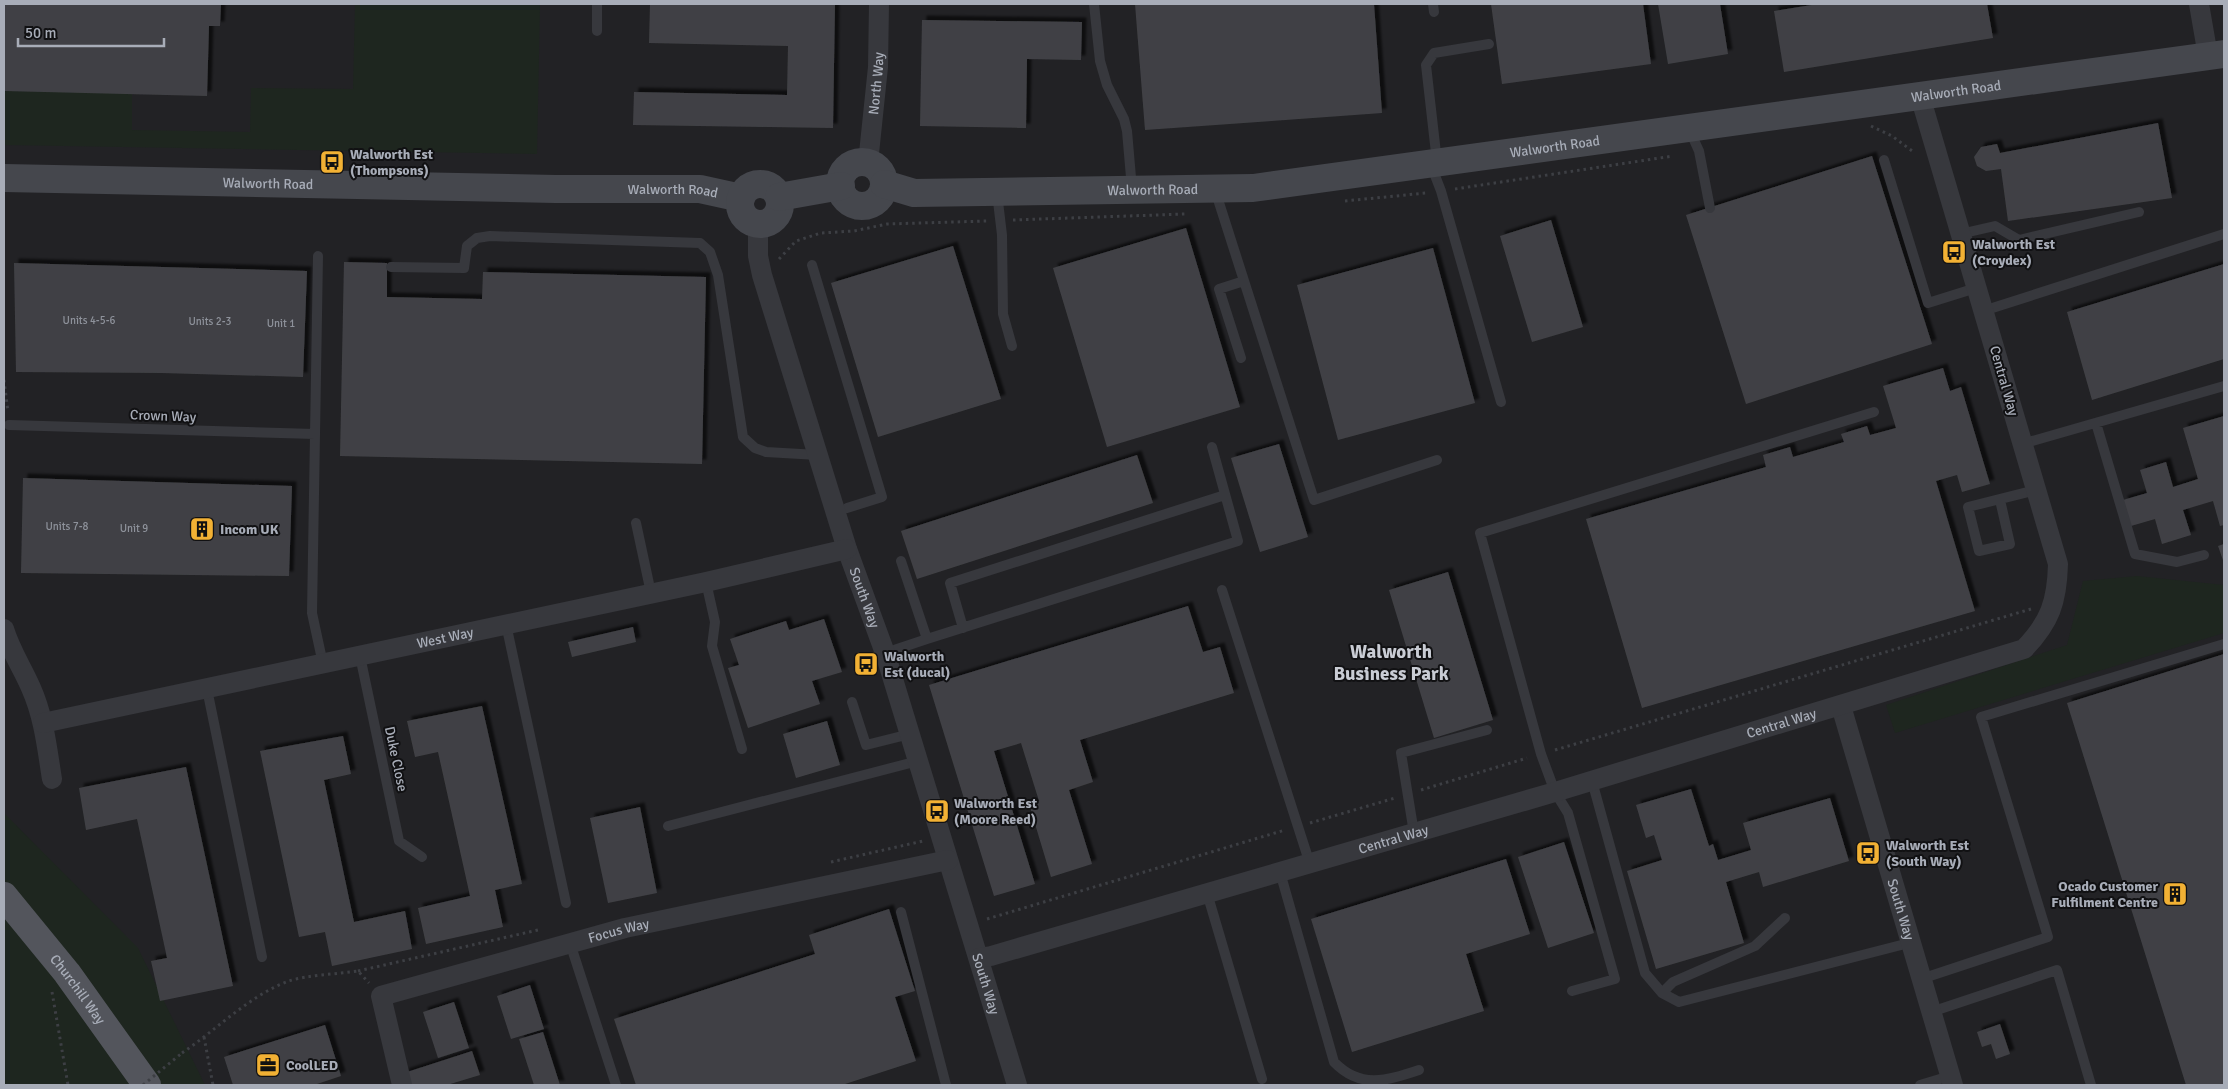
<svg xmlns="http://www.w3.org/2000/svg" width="2228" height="1089" font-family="Signika,sans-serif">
	<defs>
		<filter id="shadow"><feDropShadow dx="4.5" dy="-4.5" stdDeviation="1" flood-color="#0009"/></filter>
	</defs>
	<rect width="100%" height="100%" fill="#161618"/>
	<!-- built -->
	<path fill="#222225" d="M4,4H2224V1085H160L4,816Z"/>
	<!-- green -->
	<path fill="#1e261f" d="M355,4H540L537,154L4,145V91L132,93V130L250,132L251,88L353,89Z
		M2137,576L2224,585V633L1895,733L1886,705L2067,645L2083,581Z
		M4,813L138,948L205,1085H4Z"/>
	<!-- building -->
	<path fill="#404145" filter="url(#shadow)" d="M4,4H221L220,26H209L207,96L4,91Z
		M650,4H835L833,128L633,125L634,92L787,95L788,46L649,43Z
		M1135,4H1374L1382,113L1145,130Z
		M1491,4H1643L1651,64L1502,84Z
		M1658,4H1720L1728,54L1668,64Z
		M1818,4H1987L1993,38L1784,72L1774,11Z
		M922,20L1082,22L1081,60L1027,59L1026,128L920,126Z
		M2158,123L2172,198L2008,221L2001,169L1986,171L1977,166L1974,157L1981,147L1997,144L2000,153Z
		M1872,156L1932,344L1746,404L1686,215Z
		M1551,220L1583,327L1532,342L1500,236Z
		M1186,228L1240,407L1107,447L1053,268Z
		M953,246L1001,399L878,437L831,283Z
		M1433,248L1475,403L1338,440L1297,285Z
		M344,262L387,263V297L482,299L483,272L706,277L702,464L340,456Z
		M14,263L307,271L303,377L162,373L16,372Z
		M2224,264V359L2092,400L2067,312Z
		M1943,368L1950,391L1961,387L1990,484L1962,492L1957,475L1936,481L1975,611L1642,708L1586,519L1766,467L1763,455L1790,447L1793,457L1844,442L1841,434L1867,426L1870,435L1896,428L1883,386Z
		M2224,416V525L2220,526L2213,501L2183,510L2191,535L2162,544L2155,519L2131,526L2123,500L2147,493L2140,470L2166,462L2173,487L2198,479L2183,428Z
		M1279,444L1308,537L1260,552L1231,458Z
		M1137,455L1153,503L917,579L901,531Z
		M23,478L292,486L289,576L21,573Z
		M2224,544V563L2218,546Z
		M1448,572L1493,720L1434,738L1389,590Z
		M1188,606L1203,652L1220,647L1234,693L1080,740L1093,782L1069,790L1092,864L1051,877L1029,804L1039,801L1021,743L994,751L1035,884L994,896L929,685Z
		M824,619L842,672L812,681L820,704L748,728L728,668L739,665L730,639L786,621L789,630Z
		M633,627L636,642L572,657L568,642Z
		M2224,654V1085H2186L2067,703Z
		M482,706L522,884L495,890L503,927L426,944L418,908L470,896L438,752L415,757L407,721Z
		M827,721L840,765L796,778L783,734Z
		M343,736L351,774L324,780L354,922L405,911L412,949L332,966L325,932L299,937L260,751Z
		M186,767L233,986L160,1001L151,961L167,958L137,819L86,830L79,788Z
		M1691,789L1709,846L1713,844L1718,860L1751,850L1743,823L1830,798L1849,861L1763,887L1759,872L1726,882L1744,943L1656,969L1627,871L1662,860L1654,835L1646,838L1636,805Z
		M640,807L657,893L608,903L590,818Z
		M1564,842L1594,933L1548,948L1518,857Z
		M1506,859L1530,934L1466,954L1484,1011L1352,1052L1311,919Z
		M889,909L915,991L895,997L916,1061L842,1085H636L614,1019L815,954L809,935Z
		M530,985L544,1029L511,1039L497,996Z
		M454,1002L469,1048L438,1058L423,1012Z
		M2000,1024L2010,1054L1996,1059L1991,1044L1982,1047L1977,1032Z
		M325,1025L341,1076L314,1085H233L224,1057Z
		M543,1032L560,1085H534L519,1039Z
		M472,1051L480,1075L447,1085H408L404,1073Z"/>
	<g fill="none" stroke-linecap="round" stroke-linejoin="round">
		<!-- path -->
		<path stroke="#3d3f44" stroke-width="3" stroke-dasharray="2.5 4" stroke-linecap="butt" d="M1871,126L1892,136L1915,153
			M1455,189L1673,156
			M1345,201L1426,193
			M1013,220L1185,214
			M779,259L796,241L821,233L854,231L887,224L987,221
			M4,380L8,412
			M1555,750L2031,609
			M1421,790L1527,758
			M1310,823L1395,798
			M831,862L923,841
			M987,919L1285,830
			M358,971L538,930
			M52,992L68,1085
			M204,1037L213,1085
			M182,1053C216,1030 250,995 289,981C307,975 338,974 358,971L369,983"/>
		<!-- lane -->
		<path stroke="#37383d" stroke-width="10" d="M1094,4L1100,61L1107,85L1124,119L1127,131L1132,189
			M1433,4L1434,12
			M597,31V4
			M1689,129L1699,151L1710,208
			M1884,160L1928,303L1976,288
			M1437,162L1426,65L1434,53L1489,44
			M1431,165L1441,191L1501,402
			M1215,190L1314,500L1437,460
			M997,193L1002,235L1003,314L1012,346
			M1960,234L1995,226L2019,240L2139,212
			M318,256L312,613L323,664
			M812,265L882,497L847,508
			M391,267L464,268L467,246L477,238L490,236L700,243L710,252L718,275L743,437L755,448L766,452L818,455
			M1983,311L2224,234
			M1241,358L1219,289L1244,281
			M2096,423L2135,554L2177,562L2204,555
			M9,425L315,434
			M2022,444L2224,386
			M2000,500L2010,544L1979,551L1968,507L2036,490
			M636,523L651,593
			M706,582L715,622L712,646L742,749
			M1222,590L1310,864
			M506,624L566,903
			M963,628L950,583L1225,495
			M927,639L1238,541L1212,447
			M885,653L927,639L901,561
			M360,656L399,841L422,857
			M207,689L262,957
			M852,702L866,745L910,734
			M1592,781L1645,973L1662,993L1679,1002L1909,943
			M668,826L918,761
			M1414,833L1401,753L1487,730
			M1280,872L1334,1062C1360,1089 1386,1081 1419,1070
			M1207,893L1262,1079
			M901,912L946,1085
			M570,943L616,1085
			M1921,979L2048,937L1981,717L2224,644
			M1572,991L1615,979L1568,813L1555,792L1541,754L1480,533L1874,412
			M1662,993L1673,982L1755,946L1785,918
			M1931,1012L2057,970L2091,1085
			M1920,1085L1950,1076"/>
		<!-- street -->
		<g stroke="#37383d" stroke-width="20">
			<path d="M2199,4L2208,56"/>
			<path id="s1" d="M868,163L878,67L879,4"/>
			<path id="s2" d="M758,223V256L762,275L847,549L885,653L1017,1085"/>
			<path d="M4,629C11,652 22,667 31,688C44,717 47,748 52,779"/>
			<path id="s3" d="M1841,706L1953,1085"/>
			<path id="s4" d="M43,723L706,582L847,549"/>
			<path id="s5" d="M979,958L991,956L1555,792L2024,649C2050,622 2057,602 2058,564L1920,96"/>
			<path id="s6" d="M402,1085L381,996L625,928L948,860"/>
		</g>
		<!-- secondary -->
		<g stroke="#45474d" stroke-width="28">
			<circle cx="862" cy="184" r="22"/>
			<path id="s7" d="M4,178L556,189H700L741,198"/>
			<path id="s8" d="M884,184L914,193L1253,188L2224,54"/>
			<circle cx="760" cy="204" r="20"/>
			<path d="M779,197L841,186"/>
		</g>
		<!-- primary -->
		<path stroke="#53555c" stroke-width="28" id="s9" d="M4,896L67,973L147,1085"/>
		<!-- path-bridge -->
		<path stroke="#3d3f44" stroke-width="3" stroke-dasharray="2.5 4" stroke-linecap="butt" d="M143,1085L182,1053"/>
	</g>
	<!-- icons -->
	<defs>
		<symbol id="bus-square" viewBox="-11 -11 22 22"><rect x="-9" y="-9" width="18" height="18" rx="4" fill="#f2b134" stroke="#111113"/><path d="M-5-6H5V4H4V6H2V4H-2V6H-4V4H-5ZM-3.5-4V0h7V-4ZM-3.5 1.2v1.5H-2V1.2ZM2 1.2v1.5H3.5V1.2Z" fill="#111"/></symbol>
		<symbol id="building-square" viewBox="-11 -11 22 22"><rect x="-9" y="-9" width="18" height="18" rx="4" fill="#f2b134" stroke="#111113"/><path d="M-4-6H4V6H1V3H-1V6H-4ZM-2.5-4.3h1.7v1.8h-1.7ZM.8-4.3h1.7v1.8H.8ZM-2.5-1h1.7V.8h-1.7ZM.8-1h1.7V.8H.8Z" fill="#111"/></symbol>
		<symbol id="office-square" viewBox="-11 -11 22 22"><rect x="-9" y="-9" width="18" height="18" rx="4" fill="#f2b134" stroke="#111113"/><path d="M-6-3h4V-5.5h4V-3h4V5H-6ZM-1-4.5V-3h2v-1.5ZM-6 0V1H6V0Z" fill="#111"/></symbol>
	</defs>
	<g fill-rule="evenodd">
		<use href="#bus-square" x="318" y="148" width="28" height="28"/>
		<use href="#bus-square" x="1940" y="238" width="28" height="28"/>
		<use href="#building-square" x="188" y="515" width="28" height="28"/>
		<use href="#bus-square" x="852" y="650" width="28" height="28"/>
		<use href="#bus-square" x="923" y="797" width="28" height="28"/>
		<use href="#bus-square" x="1854" y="839" width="28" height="28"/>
		<use href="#building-square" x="2161" y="880" width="28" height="28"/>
		<use href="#office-square" x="254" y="1051" width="28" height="28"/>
	</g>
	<g text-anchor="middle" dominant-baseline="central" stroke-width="4" stroke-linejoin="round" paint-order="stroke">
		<!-- number labels -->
		<g font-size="11" fill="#8e929b">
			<text x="89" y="320">Units 4-5-6</text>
			<text x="210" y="321">Units 2-3</text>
			<text x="281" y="323">Unit 1</text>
			<text x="67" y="526">Units 7-8</text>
			<text x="134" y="528">Unit 9</text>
		</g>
		<!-- street labels -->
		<g font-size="14" fill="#a8adb8" stroke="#111113">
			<text stroke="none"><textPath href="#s1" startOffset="80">North Way</textPath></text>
			<text stroke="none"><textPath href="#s8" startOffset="1080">Walworth Road</textPath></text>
			<text stroke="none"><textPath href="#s8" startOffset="675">Walworth Road</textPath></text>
			<text stroke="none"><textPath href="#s7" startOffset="264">Walworth Road</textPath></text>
			<text stroke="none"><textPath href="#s8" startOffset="270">Walworth Road</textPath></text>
			<text stroke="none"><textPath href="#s7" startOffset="669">Walworth Road</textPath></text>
			<text transform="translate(2004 381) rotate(74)">Central Way</text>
			<text transform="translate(163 416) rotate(2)">Crown Way</text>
			<text stroke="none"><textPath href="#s2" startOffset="391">South Way</textPath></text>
			<text stroke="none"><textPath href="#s4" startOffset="411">West Way</textPath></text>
			<text stroke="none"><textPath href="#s5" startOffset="836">Central Way</textPath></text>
			<text transform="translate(396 759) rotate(78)">Duke Close</text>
			<text stroke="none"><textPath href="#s5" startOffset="431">Central Way</textPath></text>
			<text stroke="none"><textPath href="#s3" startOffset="212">South Way</textPath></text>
			<text stroke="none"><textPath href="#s6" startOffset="338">Focus Way</textPath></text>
			<text stroke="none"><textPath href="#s2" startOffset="796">South Way</textPath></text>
			<text stroke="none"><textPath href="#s9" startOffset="119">Churchill Way</textPath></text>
		</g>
		<!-- poi labels -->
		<g font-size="14" font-weight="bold" fill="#a8adb8" stroke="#111113" text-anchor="start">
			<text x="350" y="154">Walworth Est<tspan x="350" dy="16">(Thompsons)</tspan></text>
			<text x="1972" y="244">Walworth Est<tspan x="1972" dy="16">(Croydex)</tspan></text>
			<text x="220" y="529">Incom UK</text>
			<text x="884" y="656">Walworth<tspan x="884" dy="16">Est (ducal)</tspan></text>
			<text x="954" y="803">Walworth Est<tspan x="954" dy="16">(Moore Reed)</tspan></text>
			<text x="1886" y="845">Walworth Est<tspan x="1886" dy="16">(South Way)</tspan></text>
			<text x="2158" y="886" text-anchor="end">Ocado Customer<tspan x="2158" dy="16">Fulfilment Centre</tspan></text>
			<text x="286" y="1065">CoolLED</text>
		</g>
		<!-- district labels -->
		<g font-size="19" font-weight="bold" fill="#c9ccd4" stroke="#111113">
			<text x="1391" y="652">Walworth<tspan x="1391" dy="22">Business Park</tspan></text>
		</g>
	</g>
	<!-- border -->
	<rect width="2228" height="1089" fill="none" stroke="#a8adb8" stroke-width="10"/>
	<!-- scale -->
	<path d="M18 38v8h146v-8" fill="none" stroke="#a8adb8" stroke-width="2.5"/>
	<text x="25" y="38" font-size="15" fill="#a8adb8" stroke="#111113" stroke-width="4" paint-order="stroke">50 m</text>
</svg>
